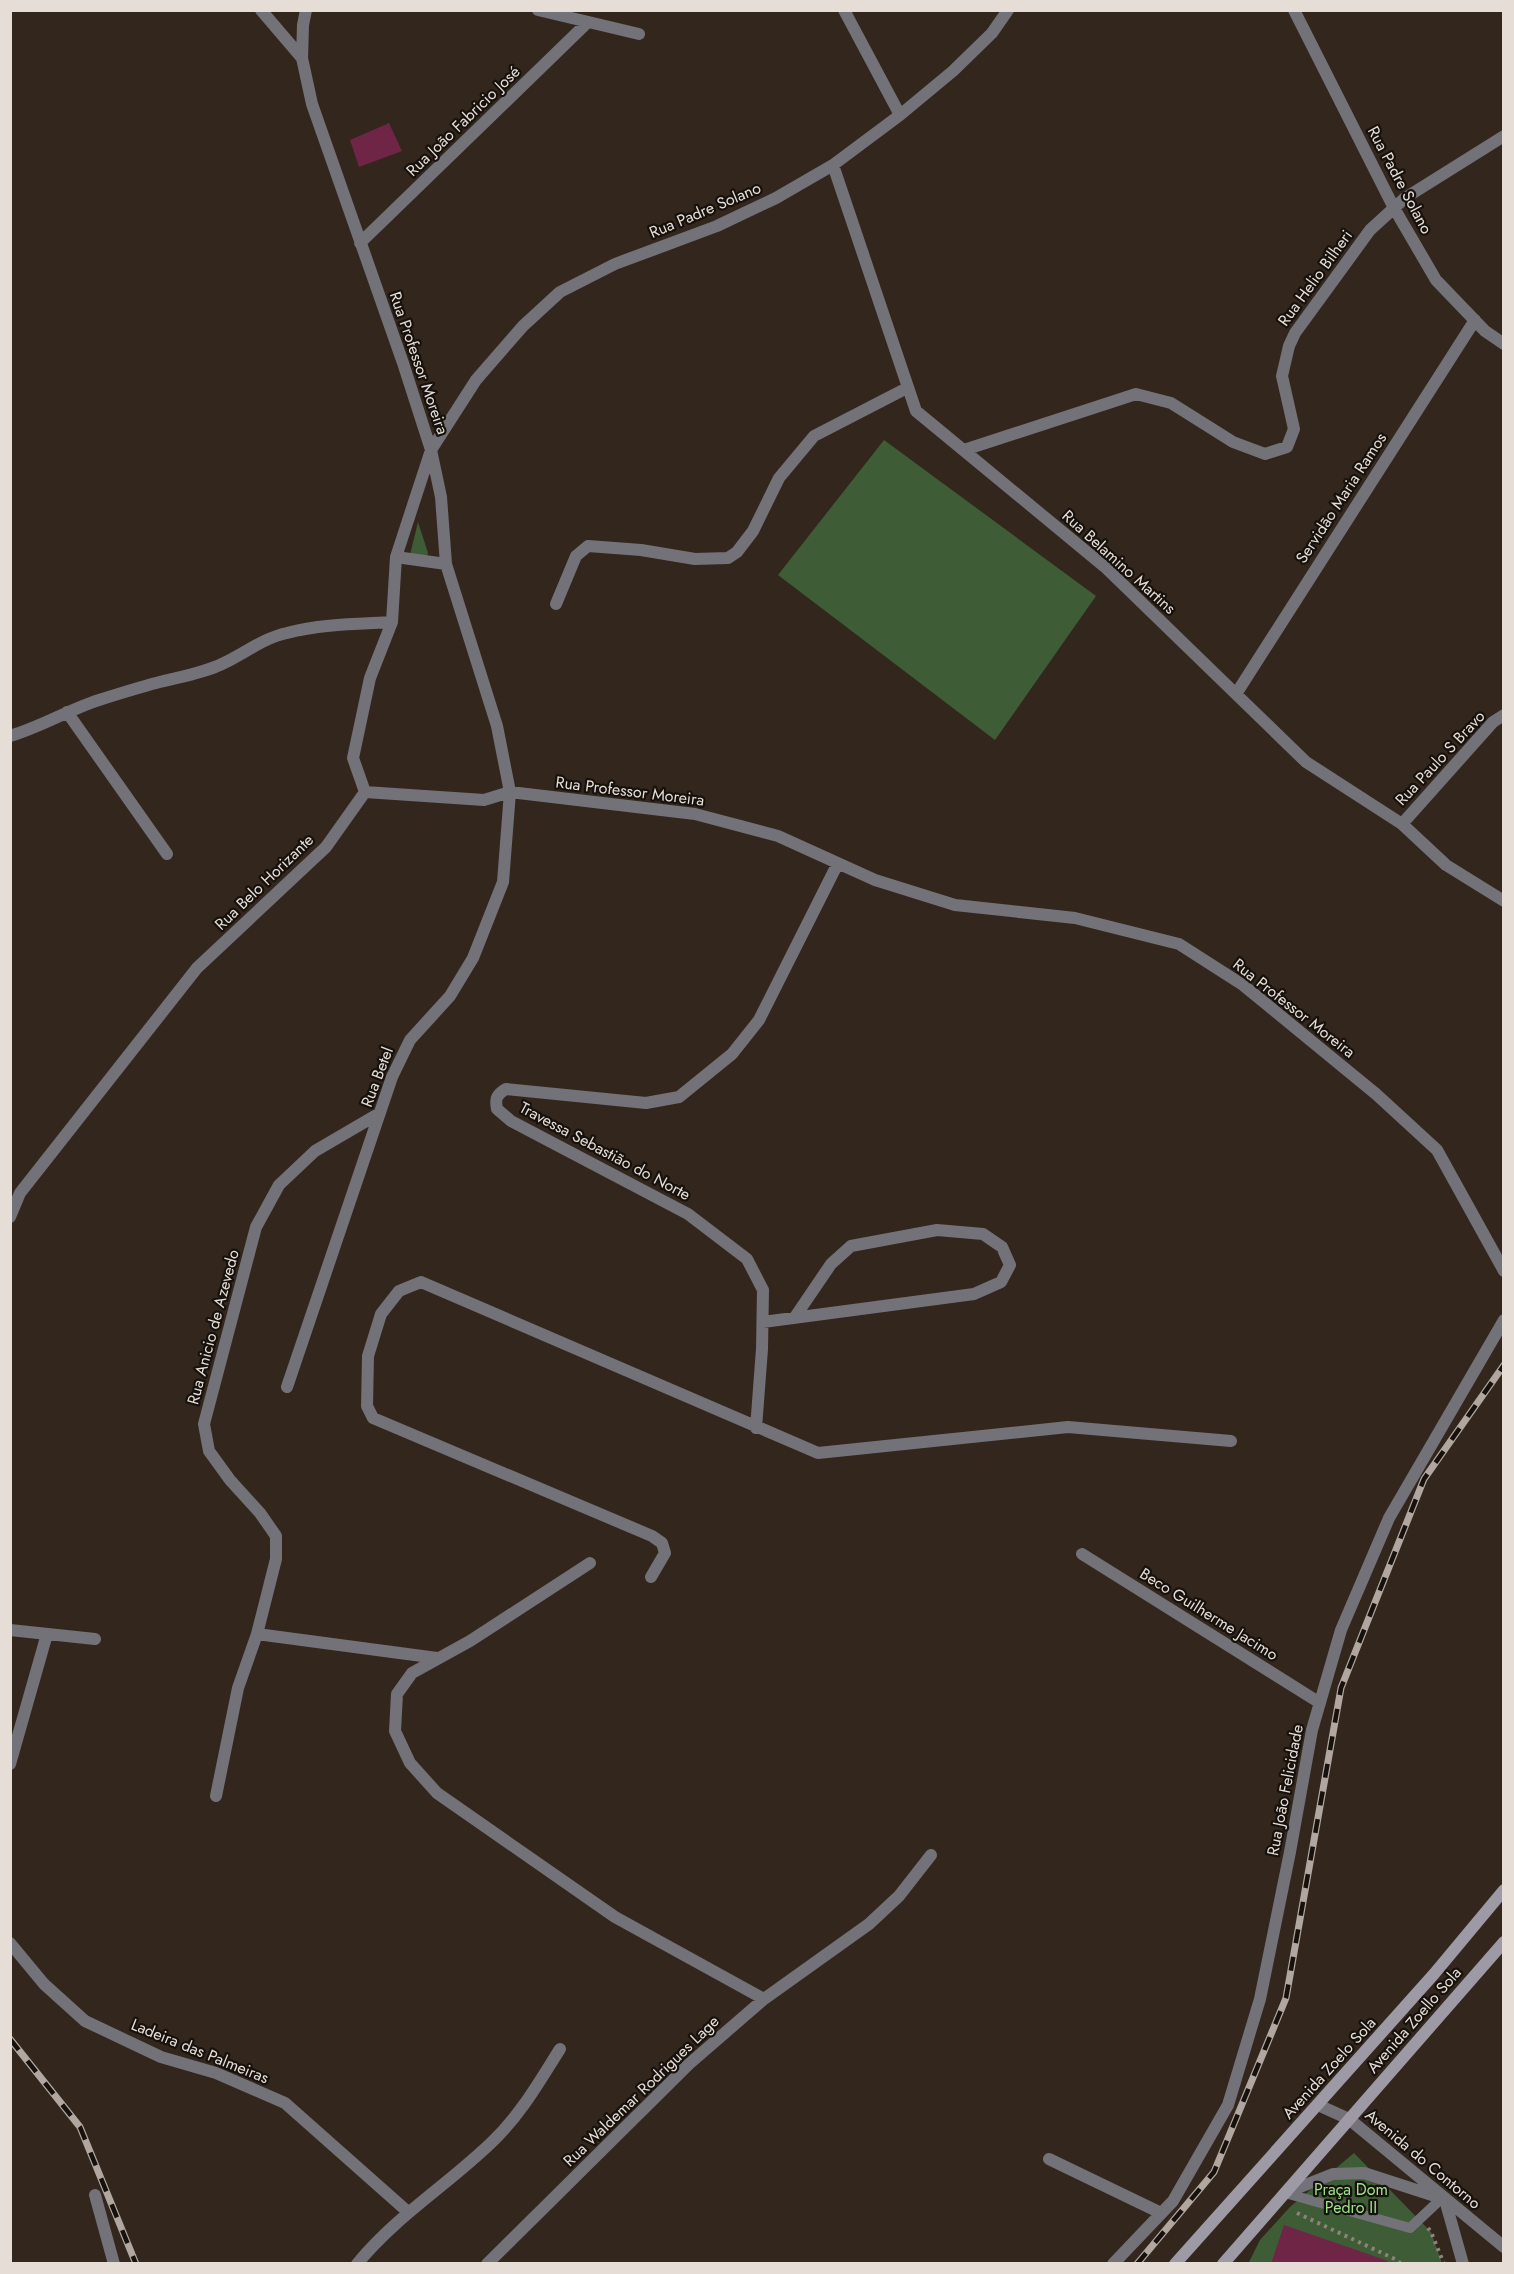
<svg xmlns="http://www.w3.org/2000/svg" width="1514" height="2274" font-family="Jost,sans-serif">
	<rect width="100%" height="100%" fill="#33271d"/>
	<!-- green -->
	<path fill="#3e5c36" d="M884,440L1096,596L995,740L778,575Z
		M418,522L428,553L427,556L410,555Z
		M1354,2153L1431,2232L1442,2263L1248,2264L1260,2240L1290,2207Z"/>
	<!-- building -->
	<path fill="#6f2545" d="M389,123L402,151L359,167L350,140Z
		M1284,2225L1388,2261L1387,2264H1271Z"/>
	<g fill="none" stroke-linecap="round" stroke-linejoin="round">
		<!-- path -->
		<path stroke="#8d837b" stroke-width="4" stroke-dasharray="3 4.5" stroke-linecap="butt" d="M1297,2213L1397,2260L1401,2264
			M1428,2228L1431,2232L1444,2264"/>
		<!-- service -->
		<path stroke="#737279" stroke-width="10" d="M1285,2193L1410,2228L1442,2198"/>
		<!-- minor -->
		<path stroke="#737279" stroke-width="12" d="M261,10L302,58
			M306,10L303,25L302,58L312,104L403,363L431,450L441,497L446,564L497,726L510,792L695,814L778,836L875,880L955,905L1075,918L1179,944L1243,985L1376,1094L1437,1150L1504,1271
			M538,10L639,34
			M844,10L900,115
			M1294,10L1394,208L1436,280L1485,331L1504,344
			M833,165L916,411L1105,567L1306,762L1402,824L1446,865L1504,901
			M360,243L588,22
			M964,450L1136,394L1171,403L1233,442L1265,454L1287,447L1294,429L1282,376L1289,346L1295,333L1370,230L1405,198L1504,136
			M396,557L446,564
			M556,604L576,556L588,546L641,550L695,559L728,558L737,552L753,531L779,478L814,436L907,388
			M1236,694L1475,320
			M67,712L167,854
			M10,736C41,727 68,710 99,700C118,694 137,688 156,683C178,677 201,674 222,664C244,654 263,638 287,633C321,624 357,624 392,622
			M1402,824L1493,722L1504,715
			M10,1217L20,1193L197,968L326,847L365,792L353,758L370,678L392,622L396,557L431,450L476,380L523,326L560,292L615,264L717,226L776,198L833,165L900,115L953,71L992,33L1008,10
			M763,1322L974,1294L1001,1282L1010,1265L1002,1247L983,1234L937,1230L851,1246L831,1264L795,1317
			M287,1387L392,1077L410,1040L450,996L473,958L503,882L510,792L484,800L365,792
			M756,1428L762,1349L763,1290L747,1259L688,1214L511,1121L497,1109C495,1099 496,1095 506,1089L646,1103L679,1097L732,1054L759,1020L838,863
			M1082,1554L1320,1703
			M590,1563L470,1641L412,1673L397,1694L395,1731L410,1763L437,1793L615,1917L764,1999
			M651,1577L665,1553L662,1543L652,1536L373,1418L367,1406L368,1356L381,1314L399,1291L421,1282L818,1453L1068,1427L1231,1441
			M10,1630L95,1639
			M257,1634L437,1658
			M10,1764L47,1634
			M216,1796L238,1688L257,1634L276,1559V1536L260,1513L230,1480L209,1451L204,1424L256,1227L279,1185L315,1151L380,1113
			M10,1943L44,1984L85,2021L161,2057L216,2073L285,2103L408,2212
			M1318,2105L1349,2119L1504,2247
			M1049,2159L1161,2213
			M1285,2193L1333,2174L1364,2173L1435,2196
			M95,2195L114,2264
			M1445,2200L1463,2264
			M357,2264C396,2216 449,2184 493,2141C521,2114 539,2082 560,2049
			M487,2264L689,2064L764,1999L869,1924L899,1896L931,1855
			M1113,2264L1173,2201L1228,2105L1260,1999L1290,1852L1312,1730L1341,1630L1389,1518L1504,1320"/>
		<!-- secondary -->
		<path stroke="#9d9aa6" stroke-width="12" d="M1175,2264L1434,1974L1504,1890
			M1223,2264L1504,1942"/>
		<defs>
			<path id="rail" d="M10,2039L80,2127L136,2264
				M1137,2264L1214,2172L1286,1998L1341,1688L1424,1479L1504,1365"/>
		</defs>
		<!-- rail casing -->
		<use href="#rail" stroke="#b1a7a0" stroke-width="7"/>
		<!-- rail -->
		<use href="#rail" stroke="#17110d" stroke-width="4.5" stroke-dasharray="14" stroke-linecap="butt"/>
	</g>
	<g text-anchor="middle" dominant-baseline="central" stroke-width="4.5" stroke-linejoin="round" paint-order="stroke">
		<!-- street labels -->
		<g font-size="16" fill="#e5ddd6" stroke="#17110d">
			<text transform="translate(463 121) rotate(-44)">Rua João Fabricio José</text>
			<text transform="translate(1400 180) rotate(62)">Rua Padre Solano</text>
			<text transform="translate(705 210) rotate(-23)">Rua Padre Solano</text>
			<text transform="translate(1315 278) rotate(-54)">Rua Helio Bilheri</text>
			<text transform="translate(419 363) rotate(71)">Rua Professor Moreira</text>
			<text transform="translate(1341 498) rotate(-57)">Servidão Maria Ramos</text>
			<text transform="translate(1119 562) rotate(42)">Rua Belamino Martins</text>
			<text transform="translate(1440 758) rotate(-47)">Rua Paulo S Bravo</text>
			<text transform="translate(630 791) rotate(7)">Rua Professor Moreira</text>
			<text transform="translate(264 882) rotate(-44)">Rua Belo Horizante</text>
			<text transform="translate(1294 1008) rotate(38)">Rua Professor Moreira</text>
			<text transform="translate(377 1077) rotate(-69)">Rua Betel</text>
			<text transform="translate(605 1151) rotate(28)">Travessa Sebastião do Norte</text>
			<text transform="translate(213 1327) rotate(-75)">Rua Anicio de Azevedo</text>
			<text transform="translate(1209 1614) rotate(32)">Beco Guilherme Jacimo</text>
			<text transform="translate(1285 1790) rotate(-79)">Rua João Felicidade</text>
			<text transform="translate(1414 2020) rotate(-49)">Avenida Zoello Sola</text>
			<text transform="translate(200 2051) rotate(22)">Ladeira das Palmeiras</text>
			<text transform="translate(1329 2068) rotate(-48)">Avenida Zoelo Sola</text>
			<text transform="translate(641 2091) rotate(-44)">Rua Waldemar Rodrigues Lage</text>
			<text transform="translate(1423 2159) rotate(40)">Avenida do Contorno</text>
		</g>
		<!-- park labels -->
		<g font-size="16" fill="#9de48a" stroke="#17110d">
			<text x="1351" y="2189">Praça Dom<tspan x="1351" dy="18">Pedro II</tspan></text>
		</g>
	</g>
	<!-- border -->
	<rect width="1514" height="2274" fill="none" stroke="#e5ddd6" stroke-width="24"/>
</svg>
